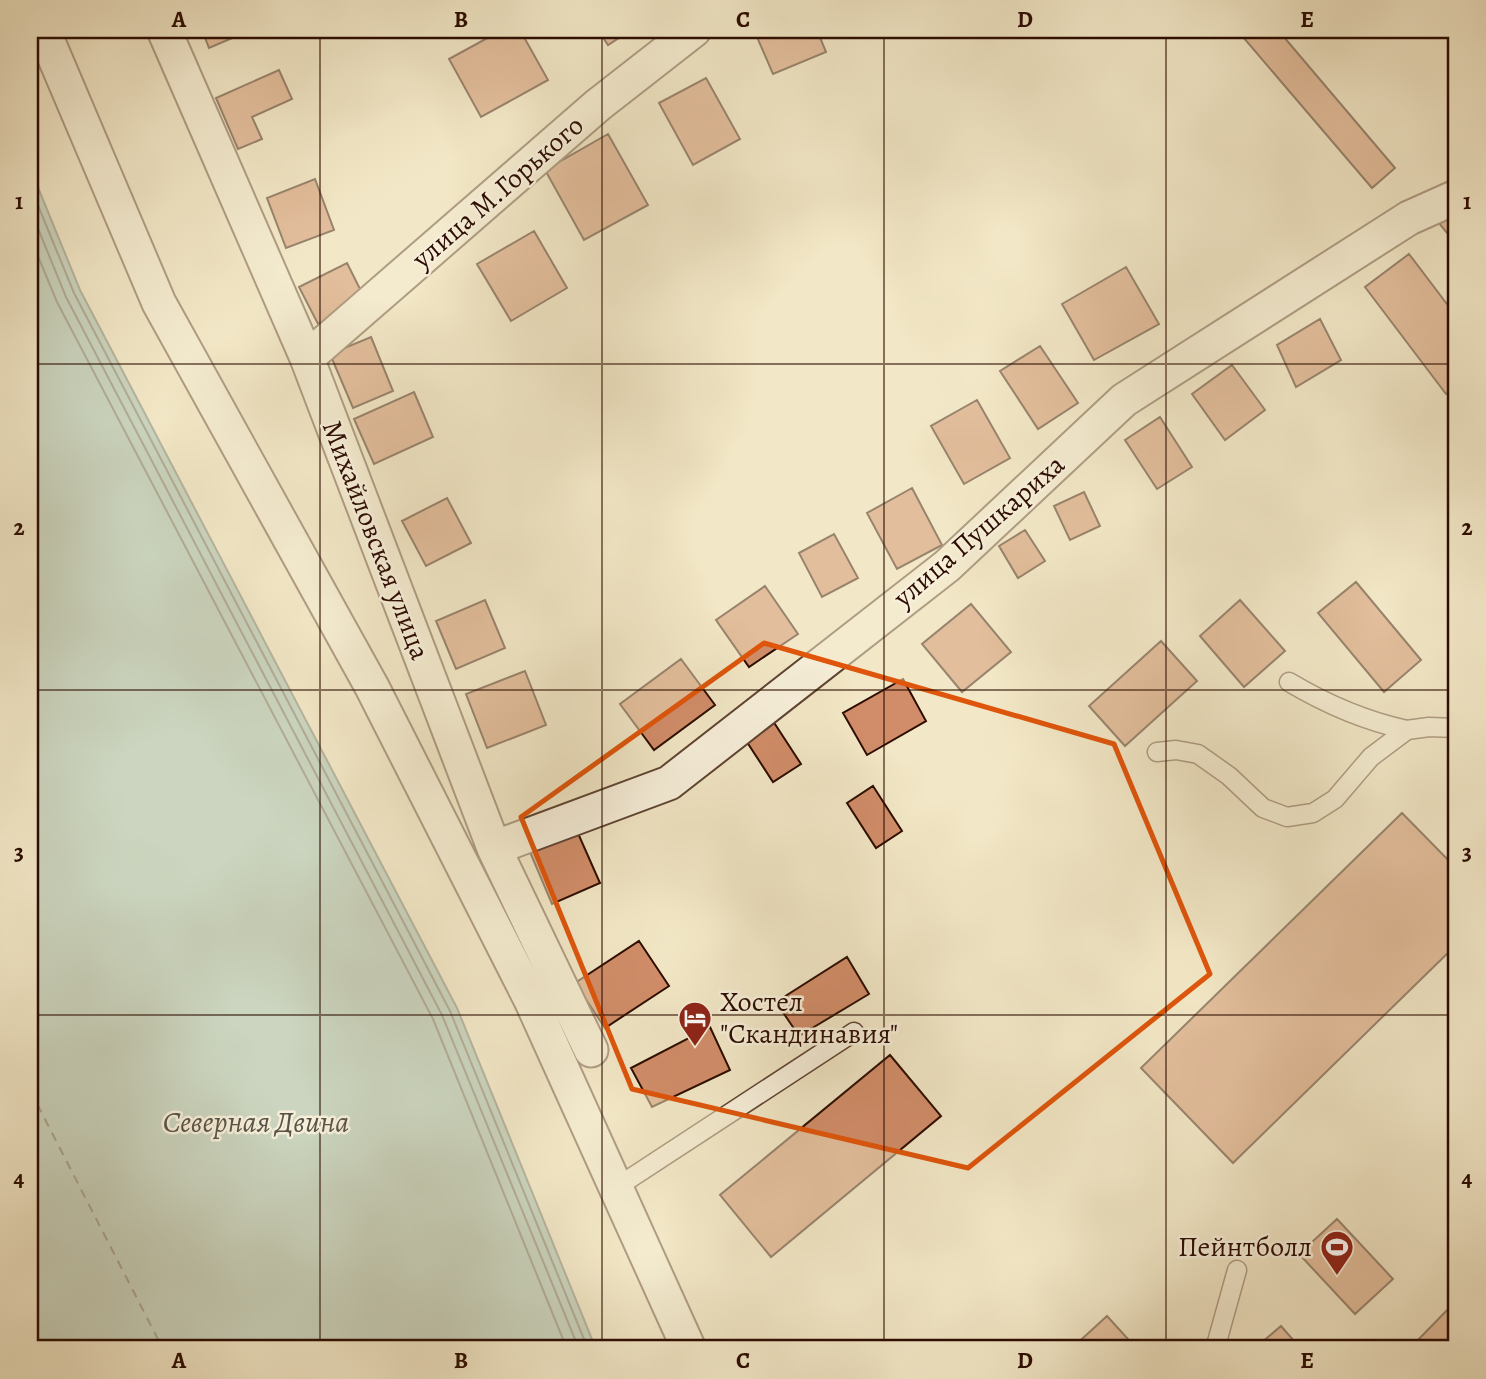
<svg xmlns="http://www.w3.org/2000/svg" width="1486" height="1379" font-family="Alegreya,serif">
	<rect width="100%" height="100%" fill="#f2e7c6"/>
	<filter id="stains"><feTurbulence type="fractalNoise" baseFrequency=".00286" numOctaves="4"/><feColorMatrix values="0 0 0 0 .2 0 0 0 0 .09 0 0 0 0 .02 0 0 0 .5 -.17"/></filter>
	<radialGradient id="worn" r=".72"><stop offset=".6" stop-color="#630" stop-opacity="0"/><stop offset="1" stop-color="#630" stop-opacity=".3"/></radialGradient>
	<!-- water -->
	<path fill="#9bbfb6" stroke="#6f776d" stroke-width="2" d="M30,168L80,290L457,1008L596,1349H30Z"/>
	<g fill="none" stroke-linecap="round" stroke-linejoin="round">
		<!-- shore -->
		<path stroke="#64665b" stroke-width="2" d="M30,186L74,293L450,1011L588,1349
			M30,209L66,297L442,1015L579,1349
			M30,237L57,302L433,1019L567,1349"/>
		<!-- ferry -->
		<path stroke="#585449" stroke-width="2" stroke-dasharray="9 7" stroke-linecap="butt" d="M30,1090L163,1349"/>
	</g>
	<!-- building -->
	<path fill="#d18d69" stroke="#2c0c00" stroke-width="2" d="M202,30H251L209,48Z
		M502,30H520L548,80L481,117L449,59Z
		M598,30H631L608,45Z
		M754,30H817L826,52L773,74Z
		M1237,30H1278L1395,168L1372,188Z
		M279,70L292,99L252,117L262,139L238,149L216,98Z
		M706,78L740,139L693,165L659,103Z
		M608,134L648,205L584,240L545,170Z
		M315,179L334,230L286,248L267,198Z
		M1456,207V244L1438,222Z
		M534,231L567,288L511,321L477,264Z
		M1409,254L1456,316V387L1446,394L1365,287Z
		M347,263L366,301L318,324L299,287Z
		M1126,267L1159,324L1094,360L1062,304Z
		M1320,319L1341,360L1296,387L1277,345Z
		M371,337L393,391L353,408L330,354Z
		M1040,346L1078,403L1038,429L1000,371Z
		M1232,365L1265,410L1225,440L1192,394Z
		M414,392L433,437L374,464L354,419Z
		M977,400L1010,458L964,484L931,426Z
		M1160,417L1192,467L1157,489L1125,440Z
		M912,488L942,545L897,569L867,513Z
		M1084,492L1100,526L1070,540L1054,506Z
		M447,498L471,543L426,566L402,521Z
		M1025,530L1045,561L1018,578L999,546Z
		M834,534L858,578L822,597L799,553Z
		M1356,582L1421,660L1384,692L1318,613Z
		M765,586L798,634L749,667L716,620Z
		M485,600L505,648L456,669L436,621Z
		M1240,600L1285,651L1244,687L1200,636Z
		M971,604L1011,652L962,692L922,644Z
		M1161,641L1197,681L1125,746L1089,706Z
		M681,659L715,705L654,750L620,704Z
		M525,671L546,725L487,748L466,694Z
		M903,679L926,721L867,755L843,713Z
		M773,721L801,764L773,782L745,739Z
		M873,786L902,831L876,848L847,803Z
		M1402,813L1456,868V945L1233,1163L1141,1068Z
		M577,831L600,883L552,904L530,852Z
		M639,941L669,986L605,1028L575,983Z
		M847,957L869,994L799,1036L776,1002Z
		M710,1027L730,1070L652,1107L631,1068Z
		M890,1055L941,1116L771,1257L720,1195Z
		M1337,1219L1393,1279L1355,1314L1299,1254Z
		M1456,1301V1349H1422L1415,1343Z
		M1107,1316L1137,1349H1071Z
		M1281,1326L1301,1349H1254Z"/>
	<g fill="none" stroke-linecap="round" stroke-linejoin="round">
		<defs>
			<path id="service" d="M1289,682C1326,704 1365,721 1407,730
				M1157,752L1176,750L1198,754L1229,776L1263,808L1287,817L1313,813L1335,799L1371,757L1407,730L1429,727L1456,728
				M617,1187L854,1032
				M1215,1349L1237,1270"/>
			<path id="minor" d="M43,30L159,303L372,687L531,1000L689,1349
				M164,30L307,358L494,848L591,1050
				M307,358L598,105L694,30
				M494,848L669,783L947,566L1124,400L1409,218L1456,197"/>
		</defs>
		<!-- service casing -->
		<use href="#service" stroke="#5e4332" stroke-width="21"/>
		<!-- minor casing -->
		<use href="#minor" stroke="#5e4332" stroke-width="37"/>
		<!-- service -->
		<use href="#service" stroke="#f7efda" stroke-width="18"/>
		<!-- minor -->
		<use href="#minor" stroke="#f7efda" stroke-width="33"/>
	</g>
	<!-- marked area -->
	<path d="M0 0H1486V1379H0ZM764,643L1114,744L1210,974L968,1168L632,1089L521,817Z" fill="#f2e7c6" fill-opacity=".55" fill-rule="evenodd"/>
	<path fill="none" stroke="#df550b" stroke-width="5" stroke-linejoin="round" d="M764,643L1114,744L1210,974L968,1168L632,1089L521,817Z"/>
	<!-- grid -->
	<path fill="none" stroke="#2c0c00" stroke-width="2" stroke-opacity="0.55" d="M320,30V1349M602,30V1349M884,30V1349M1166,30V1349M30,364H1456M30,690H1456M30,1015H1456"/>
	<!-- icons -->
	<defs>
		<symbol id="hotel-pin" viewBox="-11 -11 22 30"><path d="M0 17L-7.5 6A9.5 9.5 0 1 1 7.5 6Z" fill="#8f2418" stroke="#f7efda"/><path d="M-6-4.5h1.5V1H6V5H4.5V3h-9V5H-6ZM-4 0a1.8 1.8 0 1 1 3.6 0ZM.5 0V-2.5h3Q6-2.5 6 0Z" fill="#fff"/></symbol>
		<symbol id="stadium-pin" viewBox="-11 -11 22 30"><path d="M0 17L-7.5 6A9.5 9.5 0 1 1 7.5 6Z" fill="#8f2418" stroke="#f7efda"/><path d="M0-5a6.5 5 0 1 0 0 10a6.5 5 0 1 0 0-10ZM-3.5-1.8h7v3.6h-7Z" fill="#fff"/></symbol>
	</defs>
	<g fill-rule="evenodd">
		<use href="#hotel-pin" x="676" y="999" width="38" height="52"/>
		<use href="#stadium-pin" x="1318" y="1228" width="38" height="52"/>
	</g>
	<g text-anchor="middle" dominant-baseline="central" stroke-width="5" stroke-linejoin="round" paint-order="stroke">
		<!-- street labels -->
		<g font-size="28" fill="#2c0c00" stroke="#f7efda">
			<text transform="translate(498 192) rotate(-41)">улица М.Горького</text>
			<text transform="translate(979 531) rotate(-41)">улица Пушкариха</text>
			<text transform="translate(376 540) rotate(69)">Михайловская улица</text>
		</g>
		<!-- poi labels -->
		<g font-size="28" fill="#2c0c00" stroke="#f7efda" text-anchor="start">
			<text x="720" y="1002">Хостел<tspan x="720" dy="32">"Скандинавия"</tspan></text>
			<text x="1312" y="1247" text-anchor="end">Пейнтболл</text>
		</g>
		<!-- water labels -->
		<g font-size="30" font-style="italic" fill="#585449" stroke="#f7efda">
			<text x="256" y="1122">Северная Двина</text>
		</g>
	</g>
	<!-- margin -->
	<rect width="1486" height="1379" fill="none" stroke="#f2e7c6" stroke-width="77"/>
	<rect x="38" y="38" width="1410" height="1302" fill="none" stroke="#2c0c00" stroke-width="2.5"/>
	<g font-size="23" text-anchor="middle" font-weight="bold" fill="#2c0c00">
		<text x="179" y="27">A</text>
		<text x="461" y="27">B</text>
		<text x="743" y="27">C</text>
		<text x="1025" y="27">D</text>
		<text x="1307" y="27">E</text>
		<text x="19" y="209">1</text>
		<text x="1467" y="209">1</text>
		<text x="19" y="535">2</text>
		<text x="1467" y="535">2</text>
		<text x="19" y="860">3</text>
		<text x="1467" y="860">3</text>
		<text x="19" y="1186">4</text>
		<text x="1467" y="1186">4</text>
		<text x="179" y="1368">A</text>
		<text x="461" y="1368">B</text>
		<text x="743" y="1368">C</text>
		<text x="1025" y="1368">D</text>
		<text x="1307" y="1368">E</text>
	</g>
	<rect width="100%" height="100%" filter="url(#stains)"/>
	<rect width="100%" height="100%" fill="url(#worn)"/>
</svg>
